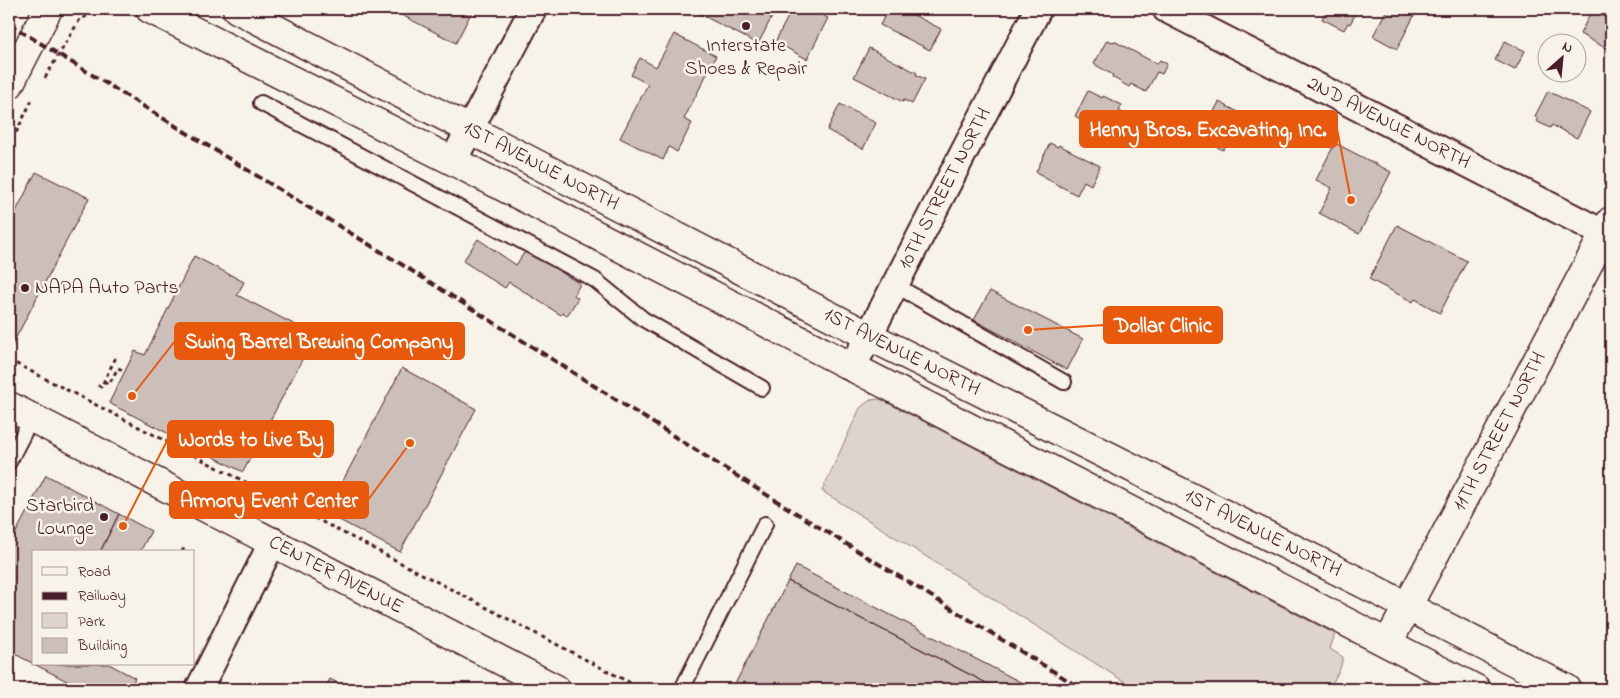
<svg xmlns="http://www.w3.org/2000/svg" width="1620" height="698" font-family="'Indie Flower',sans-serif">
	<rect width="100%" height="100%" fill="#f7f3e8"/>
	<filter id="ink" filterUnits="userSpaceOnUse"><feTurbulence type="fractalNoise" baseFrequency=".02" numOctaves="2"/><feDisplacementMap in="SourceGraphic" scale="10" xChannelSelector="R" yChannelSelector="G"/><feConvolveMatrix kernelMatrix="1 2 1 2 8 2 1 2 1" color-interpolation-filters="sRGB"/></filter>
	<g filter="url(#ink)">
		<!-- green -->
		<path fill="#ded4cc" stroke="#947a7c" d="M880,399L1335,634L1330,649L1343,657L1340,669L1329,689H1136L822,491L860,408L870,400Z"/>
		<!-- building -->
		<path fill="#ccbfb9" stroke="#4a1f2b" d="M390,9H473L456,43Z
			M690,9H776L758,44Z
			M792,9H811L828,18L807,59L775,42Z
			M888,9H902L941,29L930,50L880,25Z
			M1323,9H1358L1350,24L1348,23L1344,30L1322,19L1326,11Z
			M1387,9H1405L1415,14L1397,49L1373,36Z
			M1592,10L1611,20V51L1580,34Z
			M674,34L716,56L684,119L692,123L677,152L669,147L663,160L620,138L648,84L631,75L640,58L656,67Z
			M1107,40L1113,42L1114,41L1157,64L1160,60L1167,64L1162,74L1157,72L1146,92L1131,84L1129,87L1112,77L1113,75L1094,64Z
			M1505,41L1525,51L1515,70L1495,60Z
			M869,48L917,73L916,75L925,79L912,104L904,100L903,102L854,77Z
			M1088,91L1102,98L1103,96L1122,105L1119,111L1133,118L1122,140L1108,133L1105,137L1087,128L1089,124L1075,116Z
			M1548,91L1590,112L1577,138L1552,125L1550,128L1536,121L1538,118L1535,116Z
			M1219,102L1242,114L1223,150L1200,138Z
			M840,104L876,123L863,149L827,130Z
			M1050,143L1058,147L1059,145L1100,166L1091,185L1084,181L1077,195L1043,177V176L1036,172Z
			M1335,143L1391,172L1359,234L1319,213L1332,188L1316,180Z
			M36,172L89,198L9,351V225Z
			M1397,225L1467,261L1440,313L1415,299L1413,302L1369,279Z
			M478,239L516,265L526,250L580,284L574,295L578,298L567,316L562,313L561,315L509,282L505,288L463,261Z
			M194,256L244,282L237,295L315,335L243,472L109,403L135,351L145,355Z
			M990,291L1083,339L1067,370L974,320Z
			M402,368L476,409L400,552L326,513Z
			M46,475L119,514L100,552H34V664L9,651V546Z
			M119,514L151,531L140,552H100Z
			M796,566L1034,689H998L788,581Z
			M788,581L998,689H745L735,684Z
			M34,664H109L135,678L130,689H82Z
			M330,679L350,689H324Z"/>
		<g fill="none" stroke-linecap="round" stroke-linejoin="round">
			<defs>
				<path id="lane" d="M261,103L595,280L643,319L762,388
					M895,285L1064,382
					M9,462L32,417
					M682,689L765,524"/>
				<g id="street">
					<path id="s1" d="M1166,9L1611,237"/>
					<path d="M453,161L533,9"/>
					<path id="s2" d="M852,368L1038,9"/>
					<path d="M199,689L273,541"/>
				</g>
				<g id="secondary">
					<path d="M150,9L453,161L1476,689"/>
					<path id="s3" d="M237,9L869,336L1366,585L1567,689"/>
					<path d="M9,85L48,9"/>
					<path id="s4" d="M9,406L556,689"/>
					<path id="s5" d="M1388,643L1611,221"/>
				</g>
			</defs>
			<!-- lane casing -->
			<use href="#lane" stroke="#4a1f2b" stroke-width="18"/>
			<!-- street casing -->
			<use href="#street" stroke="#4a1f2b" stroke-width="30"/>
			<!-- secondary casing -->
			<use href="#secondary" stroke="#4a1f2b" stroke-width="31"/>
			<!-- path -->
			<path stroke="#4a1f2b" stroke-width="3" stroke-dasharray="4 4" stroke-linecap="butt" d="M45,78L80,19L92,14
				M9,147L32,100
				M9,360L288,504L642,689
				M104,382L109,384L118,368L125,371
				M98,385L101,387L115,359L112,357
				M182,552L185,546"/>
			<!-- lane -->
			<use href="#lane" stroke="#f7f3e8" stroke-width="14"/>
			<!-- street -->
			<use href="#street" stroke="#f7f3e8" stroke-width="26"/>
			<!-- secondary -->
			<use href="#secondary" stroke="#f7f3e8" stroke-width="28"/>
			<!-- rail -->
			<path stroke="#4a1f2b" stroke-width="4" stroke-dasharray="8 4" stroke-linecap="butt" d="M9,24L401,264L775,500L1082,689"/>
		</g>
	</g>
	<!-- markers -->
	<g fill="#4a1f2b" stroke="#f7f3e8" stroke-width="2">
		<circle cx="746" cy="26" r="5"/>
		<circle cx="25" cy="288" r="5"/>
		<circle cx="104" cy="517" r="5"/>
	</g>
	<g text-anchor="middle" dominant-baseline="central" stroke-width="5" stroke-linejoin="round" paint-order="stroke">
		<!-- poi labels -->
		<g font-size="20" fill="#4a1f2b" stroke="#f7f3e8">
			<text x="746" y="46">Interstate<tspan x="746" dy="23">Shoes &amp; Repair</tspan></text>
			<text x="35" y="288" text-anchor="start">NAPA Auto Parts</text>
			<text x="94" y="506" text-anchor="end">Starbird<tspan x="94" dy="23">Lounge</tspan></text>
		</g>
		<!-- street labels -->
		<g font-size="20" fill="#4a1f2b" stroke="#f7f3e8">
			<text stroke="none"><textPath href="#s1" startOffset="250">2ND AVENUE NORTH</textPath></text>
			<text stroke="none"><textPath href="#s3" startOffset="342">1ST AVENUE NORTH</textPath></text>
			<text stroke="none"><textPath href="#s2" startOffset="202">10TH STREET NORTH</textPath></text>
			<text stroke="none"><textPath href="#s3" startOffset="748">1ST AVENUE NORTH</textPath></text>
			<text stroke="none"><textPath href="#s5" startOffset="239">11TH STREET NORTH</textPath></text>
			<text stroke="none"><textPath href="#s3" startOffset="1152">1ST AVENUE NORTH</textPath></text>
			<text stroke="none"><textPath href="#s4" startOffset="368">CENTER AVENUE</textPath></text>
		</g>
	</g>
	<!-- callouts -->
	<path fill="none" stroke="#e8590c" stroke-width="2" d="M1351 200L1337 129M1028 330L1104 325M132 396L175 341M123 526L168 439M410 443L368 500"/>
	<g fill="#e8590c" stroke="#f7f3e8" stroke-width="2">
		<circle cx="1351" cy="200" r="5"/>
		<circle cx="1028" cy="330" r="5"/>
		<circle cx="132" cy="396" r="5"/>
		<circle cx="123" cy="526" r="5"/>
		<circle cx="410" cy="443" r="5"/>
	</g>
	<g fill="#e8590c" stroke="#e8590c" stroke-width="2">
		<rect x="1080" y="111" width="257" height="36" rx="5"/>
		<rect x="1104" y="307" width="118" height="36" rx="5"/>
		<rect x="175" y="323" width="289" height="36" rx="5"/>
		<rect x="168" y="421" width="165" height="36" rx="5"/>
		<rect x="170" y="482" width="198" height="36" rx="5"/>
	</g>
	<g font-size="21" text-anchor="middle" font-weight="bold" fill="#fff">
		<text x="1208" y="136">Henry Bros. Excavating, Inc.</text>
		<text x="1163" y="332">Dollar Clinic</text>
		<text x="319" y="348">Swing Barrel Brewing Company</text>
		<text x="251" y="446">Words to Live By</text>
		<text x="269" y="507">Armory Event Center</text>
	</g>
	<!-- margin -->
	<rect width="1620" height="698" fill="none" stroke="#f7f3e8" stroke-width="30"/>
	<rect x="15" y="15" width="1590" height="668" fill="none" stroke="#4a1f2b" stroke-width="2" filter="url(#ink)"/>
	<!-- legend -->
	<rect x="32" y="550" width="162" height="115" fill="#f7f3e8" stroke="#b29e9c"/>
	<rect x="42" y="567" width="25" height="8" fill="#f7f3e8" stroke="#b29e9c"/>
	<text x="78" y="576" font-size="15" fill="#4a1f2b">Road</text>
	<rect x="42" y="592" width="25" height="8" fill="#4a1f2b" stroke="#b29e9c"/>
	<text x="78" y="600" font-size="15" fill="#4a1f2b">Railway</text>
	<rect x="42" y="613" width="25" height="15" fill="#ded4cc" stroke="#b29e9c"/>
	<text x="78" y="626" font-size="15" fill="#4a1f2b">Park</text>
	<rect x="42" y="638" width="25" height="15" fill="#ccbfb9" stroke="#b29e9c"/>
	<text x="78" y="650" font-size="15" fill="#4a1f2b">Building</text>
	<!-- north arrow -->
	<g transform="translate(1562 58) rotate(27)"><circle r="24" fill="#f7f3e8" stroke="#b29e9c"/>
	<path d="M0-4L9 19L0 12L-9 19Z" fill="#4a1f2b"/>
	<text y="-8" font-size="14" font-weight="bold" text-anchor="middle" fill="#4a1f2b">N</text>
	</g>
</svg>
